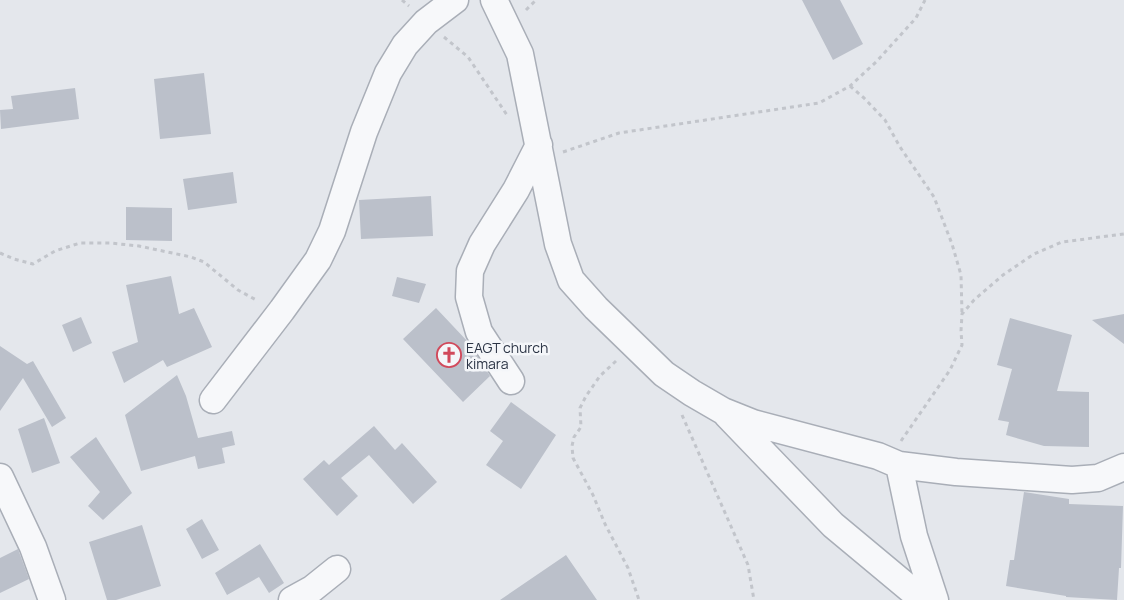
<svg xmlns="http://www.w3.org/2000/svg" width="1124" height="600" font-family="Manrope,sans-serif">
	<rect width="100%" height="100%" fill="#e4e7ec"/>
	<!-- building -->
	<path fill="#bbc0ca" d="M802,0H840L863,44L833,60Z
		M204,73L211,134L160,139L154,79Z
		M75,88L79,119L1,129L0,110L13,109L11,96Z
		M233,172L237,203L188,210L183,179Z
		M431,196L433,236L361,239L359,200Z
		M126,207L172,208V241L126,240Z
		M171,276L179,314L194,308L212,347L167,367L163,360L124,383L112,352L138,342L126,285Z
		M397,277L426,284L419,303L392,296Z
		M436,308L469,343L490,376L463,402L403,339Z
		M1124,314V344L1092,320Z
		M81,317L92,343L73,352L62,325Z
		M1010,318L1072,335L1057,391L1089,392V447L1044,446L1006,435L1009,422L998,420L1012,369L997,365Z
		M0,346L27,364L33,361L66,418L52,427L23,378L0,411Z
		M177,375L186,396L198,438L232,431L235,445L222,448L225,463L198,469L195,456L141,471L125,415Z
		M511,402L556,435L521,489L486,465L503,441L490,431Z
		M44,418L60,463L32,473L18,429Z
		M374,426L395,450L402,443L437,482L413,504L369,455L341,478L358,496L337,516L303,479L324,460L329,465Z
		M96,437L132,493L103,520L88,506L100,492L70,457Z
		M1024,492L1069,499V504L1123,506L1121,568H1119L1117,600L1066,597V596L1006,586L1010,560H1014Z
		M202,519L219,550L202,559L186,529Z
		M142,525L161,586L116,600H107L89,542Z
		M260,544L284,583L269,593L259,577L227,595L215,573Z
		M18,549L29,579L0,593V558Z
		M566,555L597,600H500Z"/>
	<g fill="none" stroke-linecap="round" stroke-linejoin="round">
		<defs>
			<path id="minor" d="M494,0L520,54L558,244L571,280L596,308L664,374L692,393L723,411L753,423L878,456L899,465L956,472L1072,480L1098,478L1124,467
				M511,381L479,332L469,297L470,271L482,244L516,190L539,145
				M213,400L282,310L318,260L332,231L364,132L388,73L405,45L426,22L455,0
				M727,415L833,525L923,600
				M899,465L914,536L935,600
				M0,477L33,547L52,600
				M292,600L312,589L337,569"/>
		</defs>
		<!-- minor casing -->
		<use href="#minor" stroke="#a9aeb7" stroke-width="29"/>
		<!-- path -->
		<path stroke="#c2c5cb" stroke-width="3" stroke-dasharray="4 4" stroke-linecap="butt" d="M402,0L409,6
			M526,10L536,0
			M444,37L468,57L507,115
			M850,86L864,98L885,120L900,147L934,197L952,244L961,275L962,313
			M563,152L619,133L819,103L850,86L876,62L916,18L925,0
			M0,253L14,259L33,264L55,251L80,243H110L139,246L191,257L204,262L238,290L258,301
			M616,361L600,376L586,396L580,408L581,427L574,437L572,446L573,458L593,495L605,524L628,568L639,600
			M682,415L748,565L754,600
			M901,441L950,370L962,345L961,331L962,314L974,300L1003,275L1034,254L1062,242L1124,234"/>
		<!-- minor -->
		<use href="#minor" stroke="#f7f8fa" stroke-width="26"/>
	</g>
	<!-- icons -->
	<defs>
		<symbol id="church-ring" viewBox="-11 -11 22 22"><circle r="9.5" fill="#f4f6f9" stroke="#d1495b" stroke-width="1.5"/><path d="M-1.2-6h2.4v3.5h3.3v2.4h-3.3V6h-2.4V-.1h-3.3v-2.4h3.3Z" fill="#d1495b"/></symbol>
	</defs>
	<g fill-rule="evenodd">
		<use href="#church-ring" x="435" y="341" width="28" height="28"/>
	</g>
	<g text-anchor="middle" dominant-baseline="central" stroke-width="5" stroke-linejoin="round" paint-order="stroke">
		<!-- poi labels -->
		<g font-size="14" fill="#2b3445" stroke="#f4f6f9" text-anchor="start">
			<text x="466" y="347">EAGT church<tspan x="466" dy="16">kimara</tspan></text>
		</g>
	</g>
</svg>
